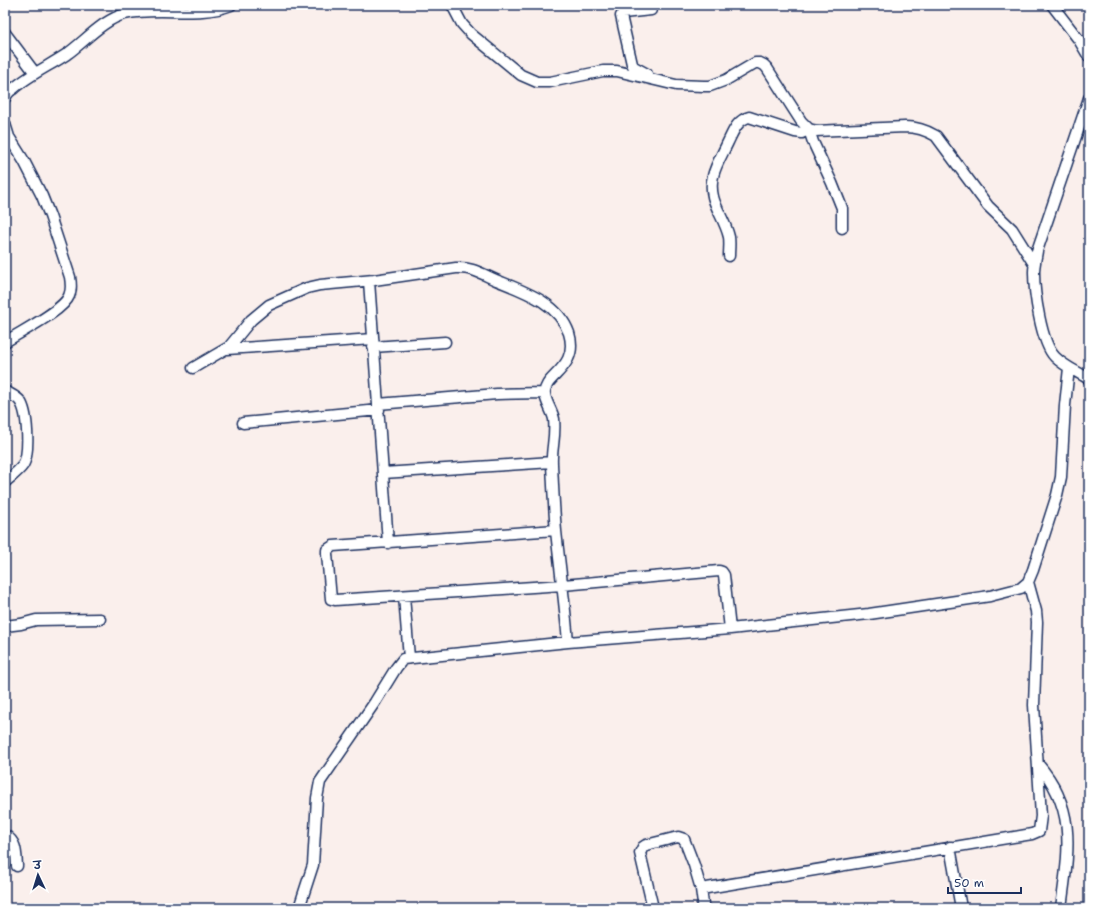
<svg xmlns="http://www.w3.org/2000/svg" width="1094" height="913" font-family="'Shantell Sans','Playpen Sans Deva',sans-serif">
	<rect width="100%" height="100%" fill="#faefec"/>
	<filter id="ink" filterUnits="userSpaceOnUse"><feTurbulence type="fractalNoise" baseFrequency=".025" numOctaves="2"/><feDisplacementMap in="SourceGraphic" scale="8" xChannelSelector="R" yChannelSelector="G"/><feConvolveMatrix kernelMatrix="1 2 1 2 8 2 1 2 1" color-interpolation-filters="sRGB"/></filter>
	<g filter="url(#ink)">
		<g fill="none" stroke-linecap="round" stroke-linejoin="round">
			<defs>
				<path id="minor" d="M452,5L462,24L471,34L521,75L537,82H550L603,71H617L676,85L704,86H710L726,80L755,63H760L764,65L767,68L801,121L809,129L815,131L905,127C917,127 926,130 936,136L988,206L1012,229L1034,264
					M1052,5L1079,40L1089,57
					M5,33L35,73
					M647,74L634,67L632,64L621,16L623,13L651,10
					M5,98C7,94 9,91 13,89C29,75 49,66 67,54C84,42 104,19 125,14C159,6 198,18 231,5
					M1089,98L1037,251C1036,258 1034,265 1034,272C1034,292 1041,343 1055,357C1065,367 1078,372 1089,379
					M5,124L9,137L24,161L42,196L50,216L70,277C71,283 72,290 69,296C63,311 20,332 5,342
					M813,130L811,136L813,142L832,183L842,208V228
					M729,256C729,250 730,243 729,237C724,215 707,201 713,176C716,164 723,153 728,142C733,132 737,120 749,117L795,132L802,133L809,129
					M369,281L388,543
					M373,347L445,342
					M227,349L373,339
					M193,368L229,347L251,320L269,305L307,288L320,285L374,280L456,268C472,267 482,274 496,280C523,291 558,302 569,333C580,369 542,376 545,394C546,403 552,410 554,419C556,437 551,449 552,464C553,487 554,509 556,531C560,568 565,605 568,642
					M5,391C10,394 17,397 20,401C28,412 30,453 23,465C19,471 11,477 5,482
					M378,404L497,394L544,393
					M243,423L379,410
					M383,473L552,462
					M556,530L333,546L327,550V554L331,599L335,600L563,585L719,571L722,572L724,575L730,629
					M404,596L409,658
					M5,626L21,624L36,620L100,619
					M1038,764C1078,810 1068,853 1061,908
					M5,835C17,842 16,853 17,866
					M950,847L961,908
					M299,908L313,865L317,798L320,782L375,702L396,668L403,659L568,642L730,629L869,614L990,596L1021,588L1028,582L1033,570L1057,495L1061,477L1065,405L1069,368
					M653,908L640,853L643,847L646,845L678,837L684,839L694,865L701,889
					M702,908L703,904L701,889L1032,834L1039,831L1041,816L1034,705L1037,622L1036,611L1028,582"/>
			</defs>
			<!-- minor casing -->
			<use href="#minor" stroke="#1b2f5e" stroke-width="13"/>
			<!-- minor -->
			<use href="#minor" stroke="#fff" stroke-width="10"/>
		</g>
	</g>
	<!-- margin -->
	<rect width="1094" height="913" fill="none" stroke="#fff" stroke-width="20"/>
	<rect x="10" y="10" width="1074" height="893" fill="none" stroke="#1b2f5e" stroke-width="1.5" filter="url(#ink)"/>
	<!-- north arrow -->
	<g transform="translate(38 875) rotate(356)" stroke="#ffffff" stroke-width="3" paint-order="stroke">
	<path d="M0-3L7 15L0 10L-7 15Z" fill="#1b2f5e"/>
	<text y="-6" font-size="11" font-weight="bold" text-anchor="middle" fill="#1b2f5e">उ</text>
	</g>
	<!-- scale -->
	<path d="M948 887v6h73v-6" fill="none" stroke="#1b2f5e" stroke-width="2"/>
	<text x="954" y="887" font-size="12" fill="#1b2f5e" stroke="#ffffff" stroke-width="3" paint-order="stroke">50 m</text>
</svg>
